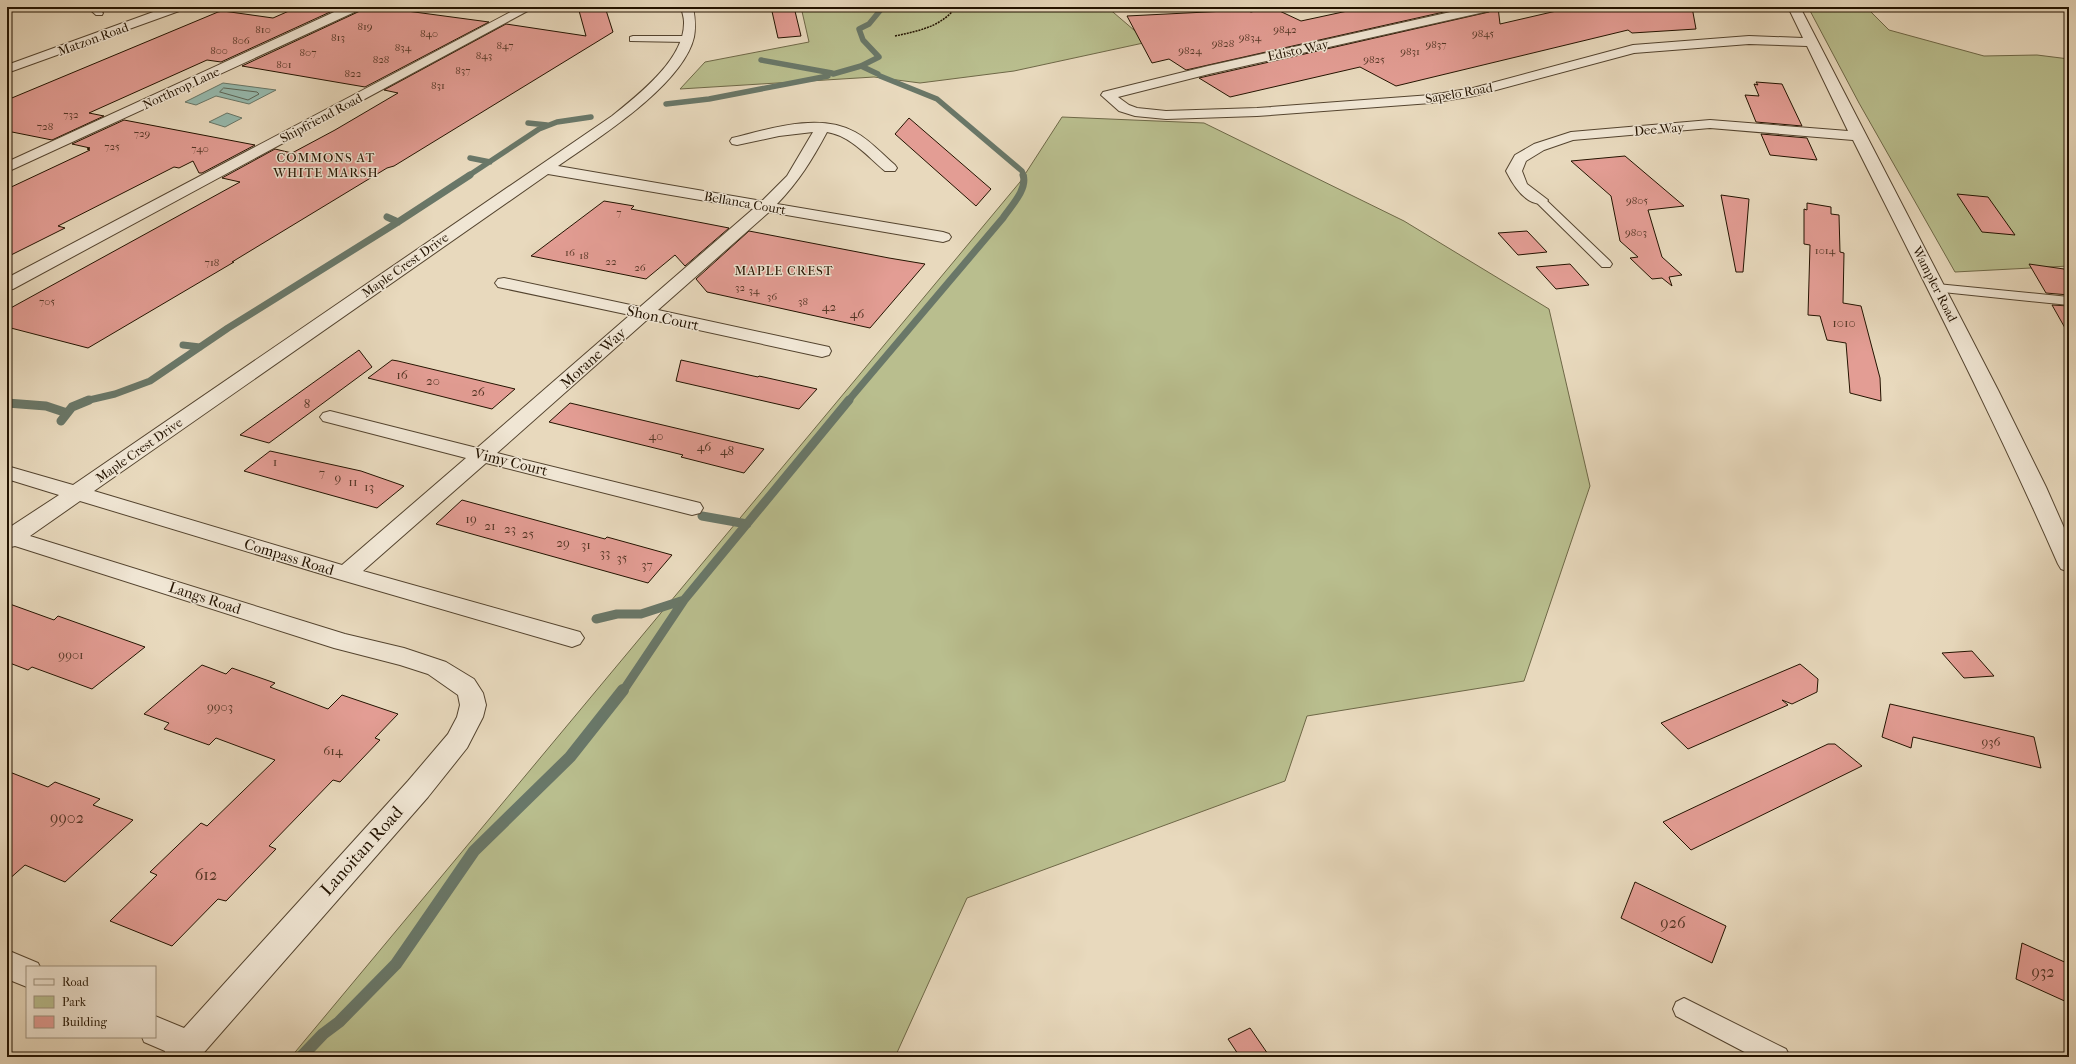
<svg xmlns="http://www.w3.org/2000/svg" width="2076" height="1064" font-family="'IM FELL French Canon',serif">
	<rect width="100%" height="100%" fill="#e8d9bd"/>
	<filter id="stains"><feTurbulence type="fractalNoise" baseFrequency=".005" numOctaves="4"/><feColorMatrix values="0 0 0 0 .2 0 0 0 0 .09 0 0 0 0 .02 0 0 0 .5 -.17"/></filter>
	<radialGradient id="worn" r=".72"><stop offset=".6" stop-color="#630" stop-opacity="0"/><stop offset="1" stop-color="#630" stop-opacity=".3"/></radialGradient>
	<!-- green -->
	<path fill="#b9be8e" stroke="#6e6847" d="M801,7H1107L1148,42L1014,71L920,83L874,77L680,89L705,62L809,42Z
		M1808,7H1866L1889,30L1984,56L2037,55L2069,59V266L1955,272L1859,103Z
		M1062,117L1204,123L1404,221L1549,309L1590,486L1524,681L1307,716L1285,781L967,898L895,1057H291L1020,182Z"/>
	<!-- water -->
	<path fill="#97baae" stroke="#697768" d="M223,83L276,90L249,104L216,96L196,105L185,102Z
		M227,113L242,118L225,127L209,122Z"/>
	<g fill="none" stroke-linecap="round" stroke-linejoin="round">
		<!-- shore -->
		<path stroke="#5d6657" stroke-width="1" d="M224,88L257,92L259,94L248,100L220,92Z"/>
		<!-- stream-far3 -->
		<path stroke="#697768" stroke-width="5.5" d="M761,60L832,73
			M861,66L878,74
			M833,74L861,66L879,57L863,40L859,29L869,24L883,7
			M880,76L937,99L1022,171L1024,176
			M666,104L709,99L828,76
			M528,123L547,125
			M470,158L490,162
			M468,176L539,129L557,122L591,117"/>
		<!-- stream-far2 -->
		<path stroke="#697768" stroke-width="7" d="M387,217L398,222
			M183,345L200,347
			M85,401L115,394L150,381L228,328L398,222L470,175
			M848,401L1003,218C1011,206 1028,189 1023,175"/>
		<!-- stream-far1 -->
		<path stroke="#697768" stroke-width="9" d="M7,403L46,406L67,413
			M61,421L72,407L89,400
			M702,516L747,524
			M596,619L617,614H641L684,600
			M623,691L684,600L849,400"/>
		<!-- stream -->
		<path stroke="#697768" stroke-width="12" d="M301,1057L323,1034L339,1022L396,964L474,851L570,757L623,690"/>
	</g>
	<!-- building -->
	<path fill="#e39d94" stroke="#231300" d="M298,7H341L221,62L207,60L89,113L104,116L52,140L7,131V100L218,12L223,11L273,18Z
		M362,7H377L489,22L365,87L242,66L360,11Z
		M578,7H605L613,32L394,166L387,168L232,262H234L88,348L7,327V310L240,182L222,178L275,149L292,153L335,130L398,93L384,90L506,24L586,36Z
		M771,7H794L801,36L778,38Z
		M1271,7L1301,21L1366,7H1466L1186,70L1169,59L1152,63L1127,16L1246,10L1251,12Z
		M1496,7H1498L1500,24L1565,9L1692,7L1696,29L1632,33L1628,30L1396,86L1360,67L1230,97L1199,78L1489,12Z
		M1756,82L1782,84L1802,126L1756,122L1745,95L1759,96L1754,84L1758,85Z
		M909,118L991,189L976,206L895,134Z
		M124,120L255,145L202,173H199L193,161L179,168L174,167L58,226L65,228L7,257V189L90,150L87,149L90,148L72,144Z
		M1761,134L1807,138L1817,160L1770,155Z
		M1625,156L1684,206L1648,210L1662,257L1682,275L1669,277L1672,286L1662,278L1652,279L1630,258L1638,257L1620,241L1611,196L1571,161Z
		M1957,194L1988,197L2015,235L1982,232Z
		M1721,195L1749,199L1743,272H1736Z
		M604,201L634,206L631,209L729,228L685,266L675,255L646,279L531,256Z
		M1807,203L1831,207V214L1839,215L1840,252L1844,253L1843,303L1861,306L1880,378L1881,401L1850,393L1846,343L1827,340L1820,316L1808,315L1810,245L1804,244V209L1807,210Z
		M749,231L889,258L925,264L870,328L707,292L696,279Z
		M1527,231L1547,252L1518,255L1498,233Z
		M1570,264L1589,285L1556,289L1536,267Z
		M2029,264L2064,269L2069,277V295L2046,293Z
		M2052,305L2069,306V335Z
		M359,350L372,367L269,443L240,435Z
		M392,360L398,361L515,389L492,409L368,378Z
		M681,360L758,377L759,376L817,389L799,409L676,381Z
		M570,403L764,449L744,473L681,457L683,455L549,422Z
		M270,451L361,471L404,486L377,508L244,471Z
		M462,500L605,539L607,537L672,555L648,583L436,524Z
		M7,603L54,620L58,616L145,647L92,689L32,667L28,670L7,662Z
		M1972,651L1994,676L1964,678L1942,653Z
		M1800,664L1818,679L1817,692L1792,704L1782,700L1788,705L1688,749L1661,723Z
		M202,665L226,674L232,668L275,683L270,687L328,709L342,695L398,714L375,738L380,740L340,782L333,780L269,846L276,849L226,901L218,899L172,946L110,921L157,875L150,872L201,823L207,826L275,760L216,738L209,745L164,729L169,723L144,714Z
		M1890,704L2034,737L2041,768L1913,737L1911,748L1882,737Z
		M1828,744H1835L1862,766L1691,850L1663,822Z
		M7,771L48,787L55,782L100,799L93,805L133,820L65,882L25,865L7,881Z
		M1635,882L1726,926L1712,963L1621,918Z
		M2022,943L2069,964V1003L2016,979Z
		M1250,1028L1270,1057H1240L1228,1039Z"/>
	<g fill="none" stroke-linecap="round" stroke-linejoin="round">
		<defs>
			<path id="service" d="M87,7H97L103,13L102,15H96Z
				M633,36H686L691,39L686,42L630,41V37Z
				M1540,197L1544,198L1610,261L1612,264L1610,267H1602L1536,202L1534,200Z
				M1937,284L2069,297V305L1933,291L1931,288L1933,285Z
				M1684,998L1786,1049L1790,1057H1754L1676,1016L1673,1009L1676,1002Z"/>
			<path id="minor" d="M167,7H184L182,10L7,73V65Z
				M345,7H361L359,10L7,172V162Z
				M520,7H535L13,289L7,290V278Z
				M681,7H693C695,18 696,26 694,37C683,85 597,139 558,166L762,201L787,176L813,132L779,136L737,145L732,144L730,141L732,138C769,129 819,112 855,132C870,140 882,154 895,165L897,168L895,171H885C867,156 851,136 827,132C812,160 799,181 777,204L943,232L949,234L951,237L949,240L943,242L769,212L658,310L829,347L831,351L829,355L822,357L648,319L497,453L700,503L703,508L700,513L692,515L486,463L363,571L580,632L584,638L580,644L572,647L338,579L80,501L30,536L345,634L404,648L446,662L474,679L483,693L486,705L483,717L467,748L428,797L200,1057H163L165,1051L144,1042L142,1037H155V1016L184,1028L408,781L448,734L457,717L460,705L458,695L428,674L400,665L334,648L15,546L7,548V529L59,495L7,479V466L73,485L612,116C638,95 685,59 684,22C684,17 682,12 681,7ZM548,174L753,209L640,307L504,278L498,279L495,283L498,287L630,315L477,448L330,411L323,413L320,417L323,421L466,458L342,565L94,491Z
				M1473,7H1495L1489,11L1209,74L1118,97L1129,105L1137,108L1166,111L1257,108L1431,95L1473,88L1633,45L1749,36L1803,38L1788,7H1800L1998,390L2046,487L2069,539V572L2061,569L2058,564C1995,420 1923,280 1853,140L1710,128L1573,140L1544,150L1526,161L1522,171L1527,184L1548,200L1546,203C1527,208 1513,185 1506,171L1515,155L1534,144L1571,132L1710,120L1848,131L1807,46L1749,44L1634,53L1474,96L1431,103L1257,116L1166,119L1135,116L1119,111L1101,95L1103,92L1208,66Z
				M7,950L38,963L40,967H27V987L7,979Z"/>
		</defs>
		<!-- service casing -->
		<use href="#service" stroke="#54442f" stroke-width="2"/>
		<!-- minor casing -->
		<use href="#minor" stroke="#54442f" stroke-width="2"/>
		<!-- path -->
		<path stroke="#231300" stroke-width="1.5" stroke-dasharray="2 1" stroke-linecap="butt" d="M895,36C918,31 941,27 956,7"/>
		<!-- service -->
		<use href="#service" fill="#f0e6d4" fill-rule="evenodd"/>
		<!-- minor -->
		<use href="#minor" fill="#f0e6d4" fill-rule="evenodd"/>
	</g>
	<g text-anchor="middle" dominant-baseline="central" stroke-width="3" stroke-linejoin="round" paint-order="stroke">
		<!-- far-number labels -->
		<g font-size="11" fill="#533625">
			<text x="365" y="26">819</text>
			<text x="263" y="29">810</text>
			<text x="1285" y="29">9842</text>
			<text x="429" y="33">840</text>
			<text x="1483" y="33">9845</text>
			<text x="338" y="37">813</text>
			<text x="1250" y="37">9834</text>
			<text x="241" y="40">806</text>
			<text x="1223" y="43">9828</text>
			<text x="1436" y="44">9837</text>
			<text x="505" y="45">847</text>
			<text x="403" y="47">834</text>
			<text x="219" y="50">800</text>
			<text x="1190" y="50">9824</text>
			<text x="1410" y="51">9831</text>
			<text x="308" y="52">807</text>
			<text x="484" y="55">843</text>
			<text x="381" y="59">828</text>
			<text x="1374" y="59">9825</text>
			<text x="284" y="64">801</text>
			<text x="463" y="70">837</text>
			<text x="353" y="73">822</text>
			<text x="438" y="85">831</text>
			<text x="71" y="114">732</text>
			<text x="45" y="126">728</text>
			<text x="142" y="133">729</text>
			<text x="112" y="146">725</text>
			<text x="200" y="148">740</text>
			<text x="1637" y="200">9805</text>
			<text x="619" y="212">7</text>
			<text x="1636" y="232">9803</text>
			<text x="1825" y="250">1014</text>
			<text x="570" y="252">16</text>
			<text x="584" y="255">18</text>
			<text x="611" y="261">22</text>
			<text x="212" y="262">718</text>
			<text x="640" y="267">26</text>
			<text x="740" y="287">32</text>
			<text x="754" y="290">34</text>
			<text x="772" y="296">36</text>
			<text x="47" y="301">705</text>
			<text x="803" y="301">38</text>
		</g>
		<!-- far-street labels -->
		<g font-size="13" fill="#231300" stroke="#f0e6d4">
			<text transform="translate(93 39) rotate(-20)">Matzon Road</text>
			<text transform="translate(1298 50) rotate(-12)">Edisto Way</text>
			<text transform="translate(181 88) rotate(-25)">Northrop Lane</text>
			<text transform="translate(1459 93) rotate(-10)">Sapelo Road</text>
			<text transform="translate(321 118) rotate(-28)">Shipfriend Road</text>
			<text transform="translate(1659 129) rotate(-5)">Dee Way</text>
			<text transform="translate(745 203) rotate(10)">Bellanca Court</text>
			<text transform="translate(405 265) rotate(-35)">Maple Crest Drive</text>
			<text transform="translate(1935 284) rotate(63)">Wampler Road</text>
			<text transform="translate(139 450) rotate(-35)">Maple Crest Drive</text>
		</g>
		<!-- far-neighbourhood labels -->
		<g font-size="13" letter-spacing="1" fill="#231300" stroke="#f0e6d4">
			<text x="326" y="157">COMMONS AT<tspan x="326" dy="15">WHITE MARSH</tspan></text>
			<text x="784" y="270">MAPLE CREST</text>
		</g>
		<!-- number labels -->
		<g font-size="13" fill="#533625">
			<text x="829" y="306">42</text>
			<text x="857" y="313">46</text>
			<text x="1844" y="322">1010</text>
			<text x="402" y="374">16</text>
			<text x="433" y="380">20</text>
			<text x="478" y="391">26</text>
			<text x="307" y="403">8</text>
			<text x="656" y="435">40</text>
			<text x="704" y="446">46</text>
			<text x="727" y="450">48</text>
			<text x="275" y="461">1</text>
			<text x="322" y="472">7</text>
			<text x="338" y="477">9</text>
			<text x="353" y="481">11</text>
			<text x="369" y="486">13</text>
			<text x="471" y="518">19</text>
			<text x="490" y="525">21</text>
			<text x="510" y="528">23</text>
			<text x="528" y="533">25</text>
			<text x="563" y="542">29</text>
			<text x="586" y="544">31</text>
			<text x="605" y="552">33</text>
			<text x="622" y="557">35</text>
			<text x="647" y="564">37</text>
			<text x="71" y="654">9901</text>
			<text x="220" y="706">9903</text>
			<text x="1991" y="741">936</text>
			<text x="333" y="750">614</text>
		</g>
		<!-- street labels -->
		<g font-size="15" fill="#231300" stroke="#f0e6d4">
			<text transform="translate(663 318) rotate(12)">Shon Court</text>
			<text transform="translate(593 358) rotate(-42)">Morane Way</text>
			<text transform="translate(511 462) rotate(14)">Vimy Court</text>
			<text transform="translate(289 557) rotate(17)">Compass Road</text>
			<text transform="translate(205 598) rotate(18)">Langs Road</text>
		</g>
		<!-- near-number labels -->
		<g font-size="16" fill="#533625">
			<text x="67" y="817">9902</text>
			<text x="206" y="874">612</text>
			<text x="1673" y="922">926</text>
			<text x="2043" y="971">932</text>
		</g>
		<!-- near-street labels -->
		<g font-size="18" fill="#231300" stroke="#f0e6d4">
			<text transform="translate(362 851) rotate(-48)">Lanoitan Road</text>
		</g>
	</g>
	<!-- margin -->
	<rect width="2076" height="1064" fill="none" stroke="#e8d9bd" stroke-width="24"/>
	<rect x="8" y="8" width="2060" height="1048" fill="none" stroke="#231300" stroke-width="2"/>
	<rect x="12" y="12" width="2052" height="1040" fill="none" stroke="#231300"/>
	<!-- legend -->
	<rect x="26" y="966" width="130" height="72" fill="#f0e6d4" stroke="#9e927f"/>
	<rect x="34" y="979" width="20" height="6" fill="#f0e6d4" stroke="#9e927f"/>
	<text x="62" y="986" font-size="12" fill="#231300">Road</text>
	<rect x="34" y="996" width="20" height="12" fill="#b9be8e" stroke="#9e927f"/>
	<text x="62" y="1006" font-size="12" fill="#231300">Park</text>
	<rect x="34" y="1016" width="20" height="12" fill="#e39d94" stroke="#9e927f"/>
	<text x="62" y="1026" font-size="12" fill="#231300">Building</text>
	<rect width="100%" height="100%" filter="url(#stains)"/>
	<rect width="100%" height="100%" fill="url(#worn)"/>
</svg>
